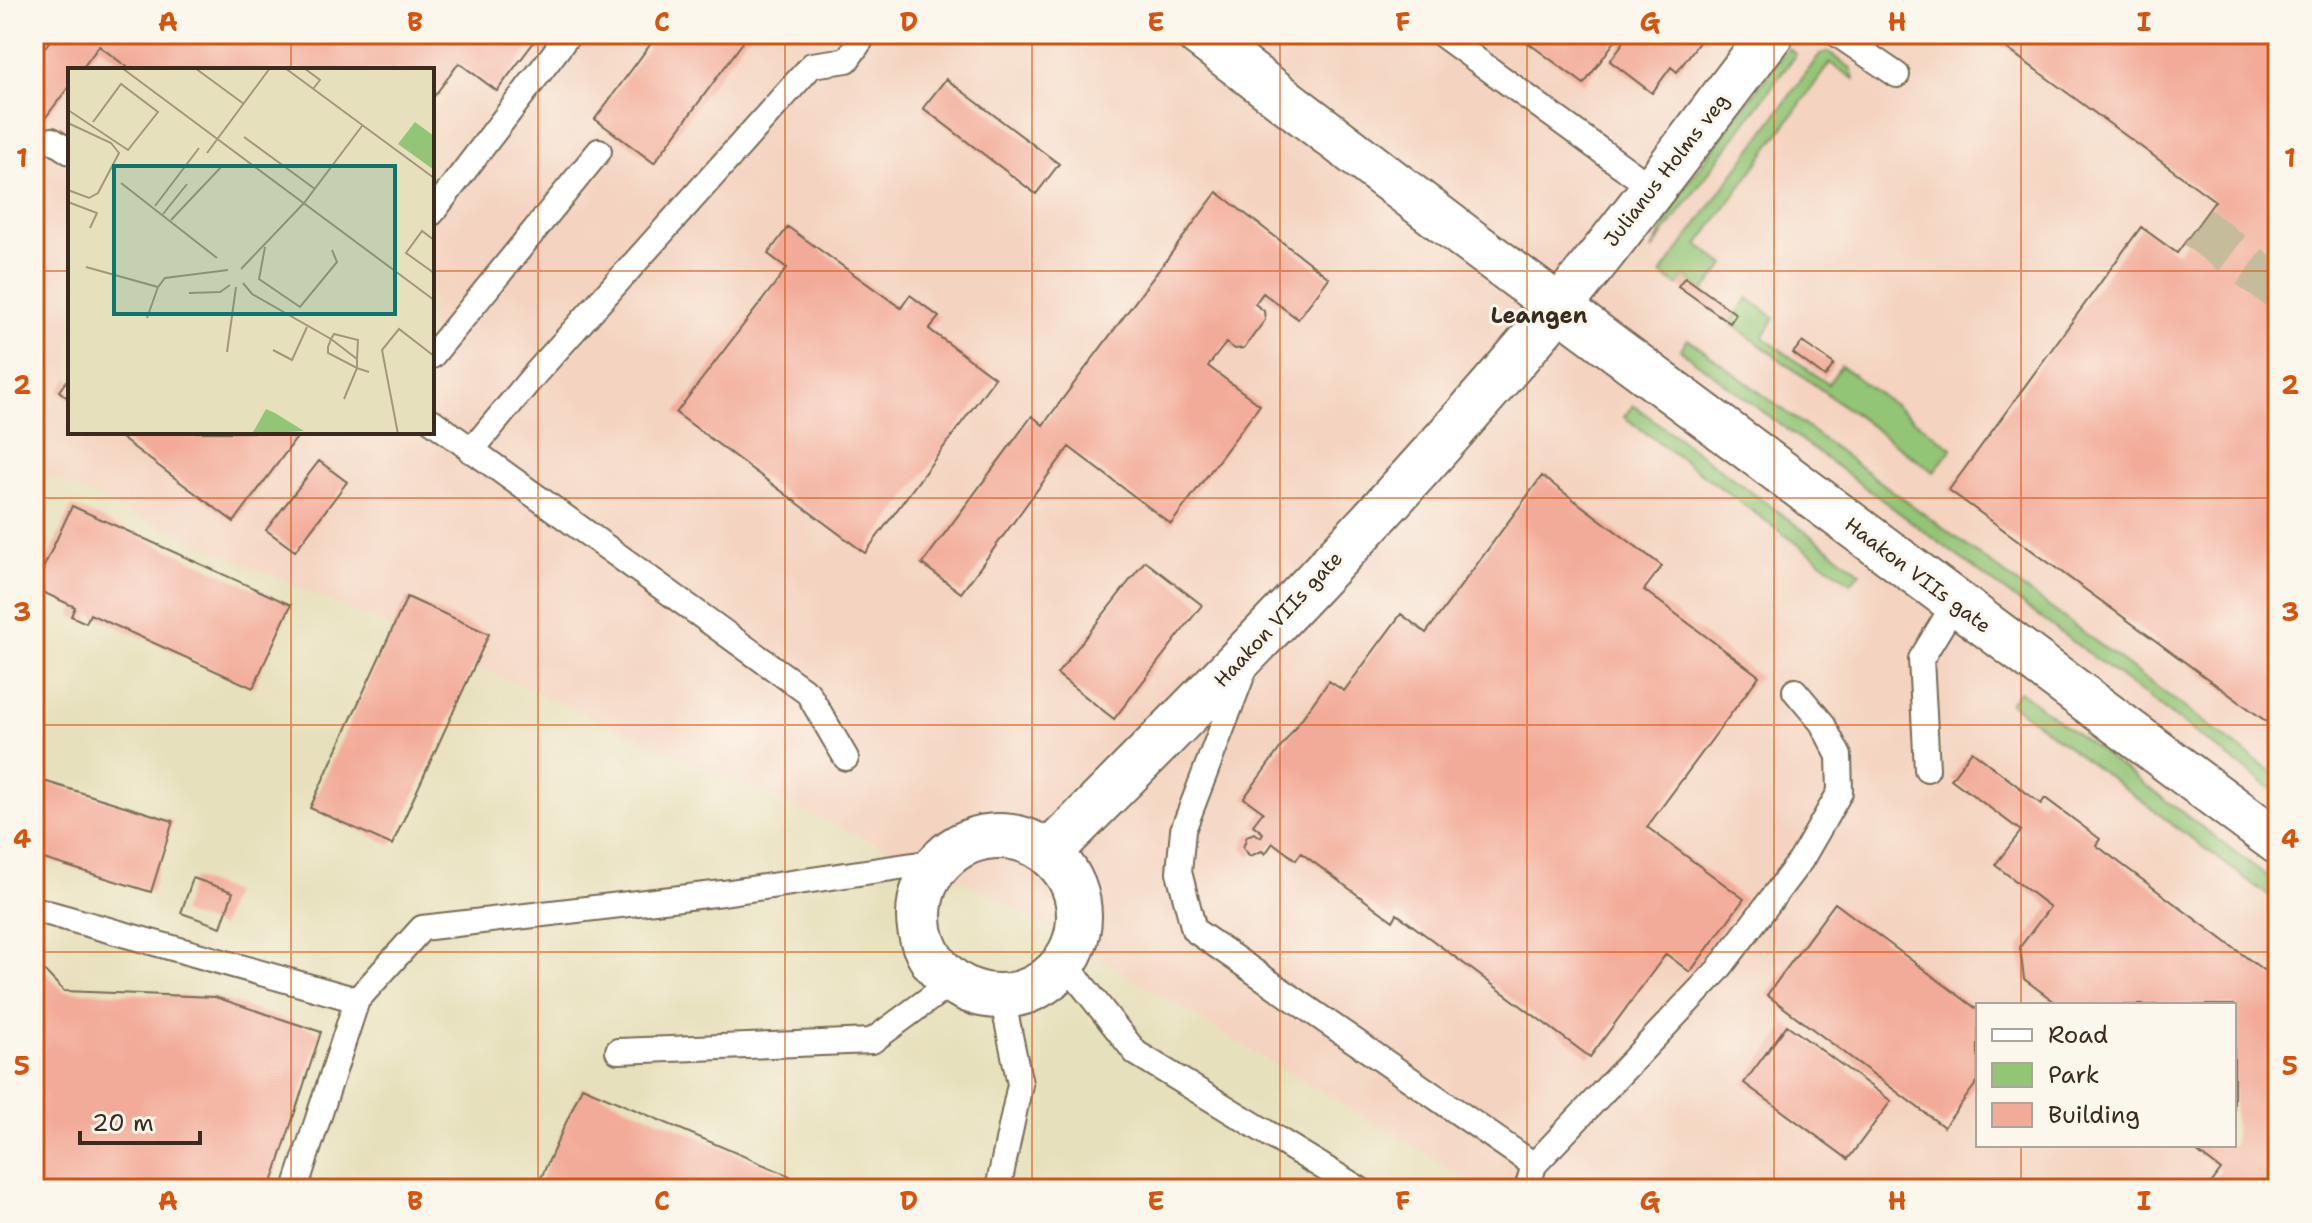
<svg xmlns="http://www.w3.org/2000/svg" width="2312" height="1223" font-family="'Shantell Sans',sans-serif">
	<rect width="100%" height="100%" fill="#fbf7ec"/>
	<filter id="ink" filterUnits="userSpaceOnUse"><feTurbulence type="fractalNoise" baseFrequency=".0125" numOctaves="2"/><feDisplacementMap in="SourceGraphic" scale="16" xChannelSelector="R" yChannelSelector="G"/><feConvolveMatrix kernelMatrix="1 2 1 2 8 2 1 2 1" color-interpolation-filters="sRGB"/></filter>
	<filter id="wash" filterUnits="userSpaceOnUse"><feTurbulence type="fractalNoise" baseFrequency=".006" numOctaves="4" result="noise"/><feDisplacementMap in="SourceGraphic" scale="32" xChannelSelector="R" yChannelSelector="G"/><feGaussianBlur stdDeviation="1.8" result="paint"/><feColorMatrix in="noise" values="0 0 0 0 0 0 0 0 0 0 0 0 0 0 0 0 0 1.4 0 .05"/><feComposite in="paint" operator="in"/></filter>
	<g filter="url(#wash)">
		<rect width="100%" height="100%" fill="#e7e0bc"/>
		<!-- built -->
		<path fill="#f4d3c0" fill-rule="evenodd" d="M34,34H2278V1189H1484L992,895L34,470ZM70,70H432V432H70ZM1978,1005H2234V1145H1978Z"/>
		<!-- green -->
		<path fill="#92c575" stroke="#66784a" stroke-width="2" d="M1788,48L1796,54L1652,250L1684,188Z
			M1828,52L1851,68L1854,79L1830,63L1698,245L1725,265L1704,291L1685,277L1678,286L1661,274L1820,54Z
			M1748,298L1775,318L1763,337L1828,384L1841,366L1952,448L1934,472L1730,323Z
			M1688,339L2278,777V794L1680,350Z
			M1633,405L1860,572L1851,583L1624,417Z
			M2019,691L2278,884V903L2010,703Z"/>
		<g id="blocks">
			<!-- building -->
			<path fill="#f3ab99" d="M55,34H540L497,91L459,63L432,99V70H131L99,46L81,70H70V85L34,133V62Z
				M658,34H749L654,163L595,119Z
				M1516,34H1620L1584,84Z
				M1625,34H1705L1677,72L1671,67L1652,93L1610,61L1628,36Z
				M1987,34H2278V730L1949,490L2141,227L2177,253L2215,201Z
				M946,79L1059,164L1036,194L923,108Z
				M1217,192L1329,278L1298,319L1263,293L1255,304L1264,311L1265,320L1244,348L1235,349L1226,343L1208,366L1260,405L1171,524L1069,447L961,593L922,564L1032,416L1043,425Z
				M788,227L901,308L910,295L939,317L929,329L995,378L865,553L676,413L787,268L768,254Z
				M1685,277L1736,314L1730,323L1678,286Z
				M1802,342L1834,364L1825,377L1793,353Z
				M70,376V400L59,391Z
				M113,432H301L234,522Z
				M319,461L347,482L295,551L266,530Z
				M1542,476L1662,566L1644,590L1759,676L1647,827L1744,899L1690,972L1666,954L1590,1057L1397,914L1393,921L1301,853L1296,860L1273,843L1265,854L1262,851L1250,856L1243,848L1247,836L1254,833L1261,837L1263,833L1253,825L1263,812L1244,798L1329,681L1344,691L1401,614L1426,633Z
				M72,506L291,605L253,688L90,614L86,623L71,616L75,607L34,588Z
				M1145,561L1202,605L1114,719L1057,674Z
				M407,597L489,634L392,845L310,808Z
				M1972,751L2041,804L2045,798L2100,839L2096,845L2278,981V1189H2207L2221,1170L2188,1145H2234V1005H2059L2024,979L2020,947L2050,907L1995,865L2021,831L1951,779Z
				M34,778L173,821L151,892L34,856Z
				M193,878L233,892L221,927L181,913Z
				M1835,903L1978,1010V1081L1944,1127L1767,995Z
				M34,960L64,991L215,997L321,1032L270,1189H34Z
				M1787,1025L1891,1101L1848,1159L1744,1083Z
				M582,1087L790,1176L785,1189H536Z"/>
		</g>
	</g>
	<g filter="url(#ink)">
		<use href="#blocks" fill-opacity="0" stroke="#776a55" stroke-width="2"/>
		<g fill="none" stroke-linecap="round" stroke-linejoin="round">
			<!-- street-tunnel -->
			<path stroke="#c5bc9c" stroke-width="44" stroke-dasharray="44 22" stroke-linecap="butt" d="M2197,227L2278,288"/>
			<defs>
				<path id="lane" d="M1441,34L1652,188
					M1837,34L1897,75
					M52,140L70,152
					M432,213L569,34
					M432,356L599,151
					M432,421L808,693L846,758
					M471,451L535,374L812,65L847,60L865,34
					M1245,668L1183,830L1179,872L1194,930L1534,1165L1718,970L1801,860L1840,792L1839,756L1822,723L1795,691
					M1927,769L1921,659L1955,603
					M34,909L357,1000L422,928L723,893L940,861
					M1065,963L1136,1053L1359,1189
					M618,1051L872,1041L952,982
					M295,1189L357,1000
					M998,1189L1020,1084L1002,997
					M1527,1189L1534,1165"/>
				<path id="street" d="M919 916a80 80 0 1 1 160 0a80 80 0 1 1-160 0Z
					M1049,853C1225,677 1401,498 1560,306C1633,218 1701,125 1771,34"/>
				<path id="secondary" d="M1198,34L1470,241L2278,842"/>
			</defs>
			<!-- lane casing -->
			<use href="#lane" stroke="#776a55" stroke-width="28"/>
			<!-- street casing -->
			<use href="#street" stroke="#776a55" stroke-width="48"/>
			<!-- secondary casing -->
			<use href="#secondary" stroke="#776a55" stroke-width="48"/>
			<!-- lane -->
			<use href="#lane" stroke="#fff" stroke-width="24"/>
			<!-- street -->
			<use href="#street" stroke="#fff" stroke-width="44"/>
			<!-- secondary -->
			<use href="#secondary" stroke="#fff" stroke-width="44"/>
		</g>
	</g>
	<!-- grid -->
	<path fill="none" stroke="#d7540e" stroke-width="2" stroke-opacity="0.55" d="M291,34V70M538,34V1189M785,34V1189M1032,34V1189M1280,34V1189M1527,34V1189M1774,34V1189M2021,34V1005M34,271H70M432,271H2278M291,432V1189M34,498H2278M34,725H2278M34,952H2278M2021,1145V1189"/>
	<g text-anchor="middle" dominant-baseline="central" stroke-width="6" stroke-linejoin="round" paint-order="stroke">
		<!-- street labels -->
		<g font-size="20" fill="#3b2a1e" stroke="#fbf7ec">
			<text transform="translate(1666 170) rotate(-52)">Julianus Holms veg</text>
			<text transform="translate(1918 575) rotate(37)">Haakon VIIs gate</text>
			<text transform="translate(1278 619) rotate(-47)">Haakon VIIs gate</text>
		</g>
		<!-- neighbourhood labels -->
		<g font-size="22" font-weight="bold" fill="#3b2a1e" stroke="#fbf7ec">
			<text x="1539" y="315">Leangen</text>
		</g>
	</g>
	<!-- overview -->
	<g transform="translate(68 68)">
		<rect width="366" height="366" fill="#e7e0bc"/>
		<path d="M347,54L366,68V102L330,76ZM198,341L207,345L236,363L184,366Z" fill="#92c575"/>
		<path fill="none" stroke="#a2977d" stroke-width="2" d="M54,0L366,232M127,0L176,36M217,0L366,110M236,0L252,12L245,21M0,42L60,82L90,44L53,16L25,54M0,55L43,75L51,85L30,125L21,130L0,122M176,69L247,121M139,85L202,0M53,115L149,190M0,134L29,145L22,160M87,138L131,80M95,146L119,116M103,152L155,97M366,172L354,163L338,185L366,205M197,179L191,211L232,239L269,194L264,182M18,199L90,219L97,210L160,202M173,201L236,135L294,58M175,215L184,226L263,271L289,291L290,272L266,266L263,271L260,279V285L289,300V291M121,225L152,224L162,217M79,250L90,219M205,282L224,292L239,259M159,284L168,219M276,331L289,300L301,304M330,366L314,282L331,261L366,288"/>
		<path fill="#0f766e" fill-opacity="0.15" stroke="#0f766e" stroke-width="4" d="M46,98H327V246H46Z"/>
		<rect width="366" height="366" fill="none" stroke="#3b2a1e" stroke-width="4"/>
	</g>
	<!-- margin -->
	<rect width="2312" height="1223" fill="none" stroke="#fbf7ec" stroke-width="88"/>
	<!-- legend -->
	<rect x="1976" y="1003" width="260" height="144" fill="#fbf7ec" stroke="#aea59a" stroke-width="2"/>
	<rect x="1992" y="1029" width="40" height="12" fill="#ffffff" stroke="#aea59a" stroke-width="2"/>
	<text x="2048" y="1043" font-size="24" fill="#3b2a1e">Road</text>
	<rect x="1992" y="1063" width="40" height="24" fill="#92c575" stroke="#aea59a" stroke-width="2"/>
	<text x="2048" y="1083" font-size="24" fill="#3b2a1e">Park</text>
	<rect x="1992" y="1103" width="40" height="24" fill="#f3ab99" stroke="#aea59a" stroke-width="2"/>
	<text x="2048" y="1123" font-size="24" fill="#3b2a1e">Building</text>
	<!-- scale -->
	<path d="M80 1131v12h120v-12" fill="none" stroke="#3b2a1e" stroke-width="4"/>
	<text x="92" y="1131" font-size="24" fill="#3b2a1e" stroke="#fbf7ec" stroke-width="6" paint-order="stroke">20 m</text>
	<rect x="44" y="44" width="2224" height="1135" fill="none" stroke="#d7540e" stroke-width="3"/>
	<g font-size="26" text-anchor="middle" font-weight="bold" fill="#d7540e">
		<text x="168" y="31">A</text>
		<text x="415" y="31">B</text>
		<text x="662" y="31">C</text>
		<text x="909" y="31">D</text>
		<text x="1156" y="31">E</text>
		<text x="1403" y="31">F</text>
		<text x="1650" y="31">G</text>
		<text x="1897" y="31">H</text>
		<text x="2144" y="31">I</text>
		<text x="22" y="167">1</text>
		<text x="2290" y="167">1</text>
		<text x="22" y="394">2</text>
		<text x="2290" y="394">2</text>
		<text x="22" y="621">3</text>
		<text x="2290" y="621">3</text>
		<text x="22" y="848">4</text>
		<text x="2290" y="848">4</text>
		<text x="22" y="1075">5</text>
		<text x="2290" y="1075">5</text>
		<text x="168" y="1210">A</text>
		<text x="415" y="1210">B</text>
		<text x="662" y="1210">C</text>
		<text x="909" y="1210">D</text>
		<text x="1156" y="1210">E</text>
		<text x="1403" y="1210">F</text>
		<text x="1650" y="1210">G</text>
		<text x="1897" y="1210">H</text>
		<text x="2144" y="1210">I</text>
	</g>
</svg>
